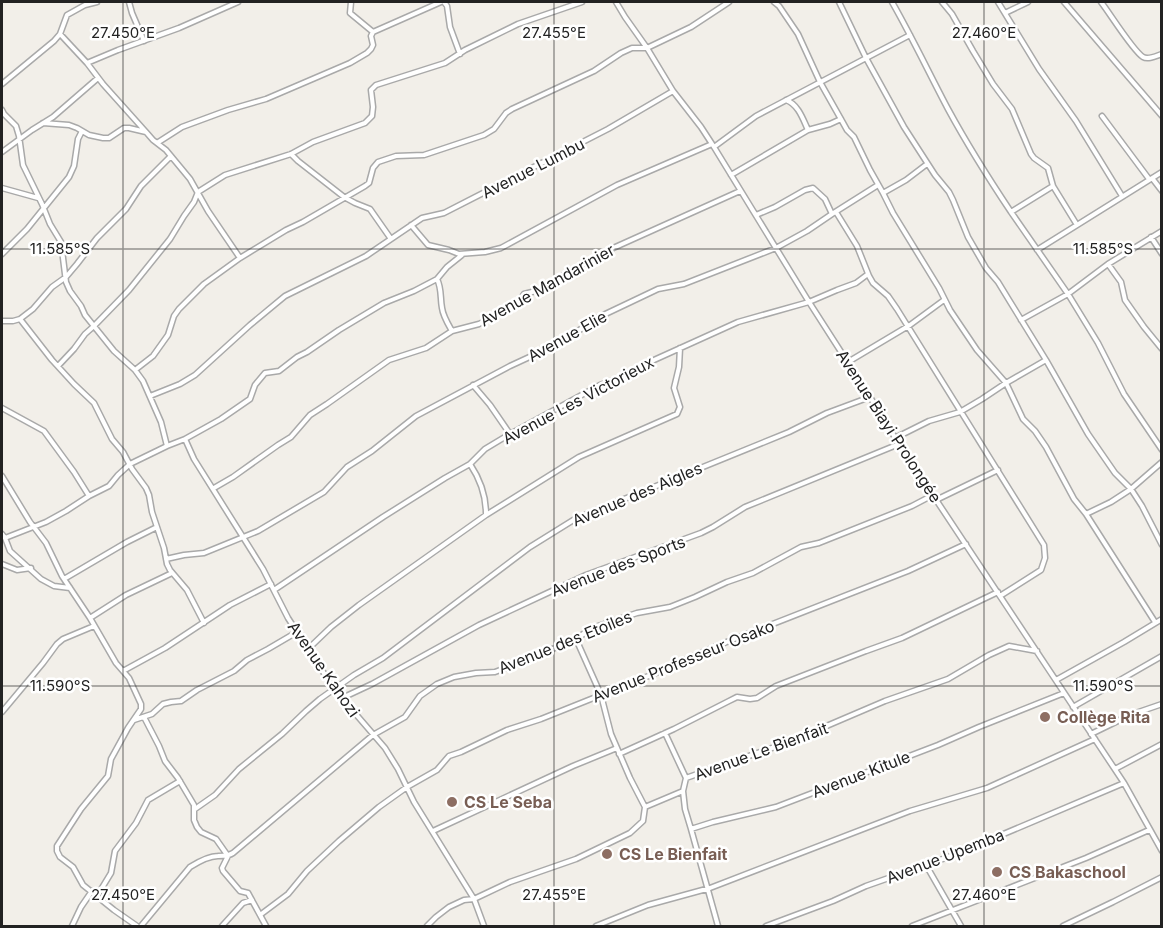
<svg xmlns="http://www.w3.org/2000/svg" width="1163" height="928" font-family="Inter,sans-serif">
	<rect width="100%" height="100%" fill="#f2efe9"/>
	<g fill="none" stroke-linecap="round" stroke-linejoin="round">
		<defs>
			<path id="minor" d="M129,2L132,13L144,41
				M351,2L350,13L373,32
				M444,2L447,6L450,27L460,54
				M616,2L625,17L647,48L673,91L701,127L714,147L809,302L870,397L899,444L1124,783L1162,851
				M774,2L779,6L798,34L820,82L842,121L847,130L854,137L870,170L883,193L893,213L939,288L950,310L977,350L1006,383L1023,419L1035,431L1046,447L1074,499L1086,514L1155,622
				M839,2L866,58L904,127L935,175L949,192L953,200L968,237L986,268L998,282L1009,300L1046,360L1088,434L1115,473L1131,489L1142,506L1162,545
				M892,2C912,37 929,73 948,109C967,144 989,179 1011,212
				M942,2L952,14L973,51L993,84L1012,109L1031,154L1034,158L1048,168L1053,186
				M998,2L1039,69L1076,121L1122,196
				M1064,2L1162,116
				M1101,2C1109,12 1133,51 1143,57C1148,60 1156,56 1162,54
				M1005,13L1028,2
				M60,34L87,63L103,84L146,132
				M87,63L118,50L179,28L238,2
				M2,84L54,41L60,34L67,15L85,5L97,2
				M786,100C798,104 803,119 808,130
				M2,110L4,114L16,126L19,136L23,165L42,204L50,224L61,242L66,282L70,291L81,306L85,315L114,351L135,370L143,381L161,422L167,446
				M1102,116L1149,179
				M43,123L69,125L77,128L89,135L103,138H109L124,128H129L146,132L153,140L166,150L190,179L208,211L240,258
				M157,143L182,127L228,110L266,99L350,63L367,53L371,49L373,45L371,36L373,32L441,2
				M714,147L756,116L910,35
				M2,152L32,130L53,117L98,78
				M291,154L298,161L344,197L355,203L370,209L391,239
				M731,175L808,130L830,124L841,119
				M1152,178L1162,191
				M2,188L38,198
				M883,193L906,180L927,164
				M836,212L857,246L869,276L873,283L888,296L897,309L1044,545L1045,558L1041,570L1000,596
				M756,215L775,207L805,190L813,188L825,199L832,214
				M411,225L428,245L449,250L459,254L485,252L501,248L617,185L712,144
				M1077,225L1053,186L1011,212L1068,294L1098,343L1124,394L1162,450
				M1151,237L1162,254
				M1037,250L1162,172
				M2,254L27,229L69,177L74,166L78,139L82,131
				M1108,264L1121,282L1125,300L1144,327L1162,349
				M437,279C442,289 440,298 442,308C443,316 448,324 452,331
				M20,319L52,360L74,384L94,403L112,439L123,452L132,469L146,488L149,495L152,512L164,548L167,564L170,570L187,590L204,623
				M1021,320L1068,294L1108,264L1162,231
				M2,321H13L20,319L33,309L52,287L66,277L77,264L97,238L126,209L141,186L171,156
				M848,362L910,325L944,300
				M58,366L74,349L85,334L94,326L129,290L170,239L184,216L194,202L198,192L225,175L291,154L313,142L365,123L372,116L373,107L371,90L376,85L445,63L465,50L518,24L582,2
				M135,370L153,356L168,335L174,316L179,309L204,284L240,258L286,230L303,222L365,186L369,183L373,168L378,162L396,156L424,155L484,135L494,129L506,113L512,109L594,71L621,53L632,48H647L691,27L729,2
				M473,385L490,405L510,434
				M150,396L180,384L195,375L250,325L285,296L366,256L422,218L444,213L608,129L673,91
				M2,408L44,431L74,472L89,496
				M895,438L929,421L960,412L982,399L1006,383L1046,360
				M185,439L194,459L263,569L288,618L308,649L335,690L385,748L398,769L414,802L474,899L484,926
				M470,464C480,479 486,496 486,514
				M2,476L30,522L46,543L62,576L90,618L116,663L129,678L141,704V709L128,728L111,759L108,776L81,809L57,846V851L60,857L73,867L83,885L114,910L137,926
				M214,488L233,477L278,445L291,437L310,415L327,404L389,360L426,348L452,331L479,324L516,305L524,294L544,289L555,280L611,249L740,191
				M936,500L998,470
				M1086,514L1111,502L1131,489L1162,462
				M2,534L5,538L10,551L41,579L54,586L70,588
				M5,538L46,522L66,511L89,496L109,486L118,475L130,464L167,446L185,439L221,419L250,399L255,385L265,373L279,371L297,357L307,352L339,330L384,303L414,291L437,279L447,267L462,255
				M166,559L184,555L204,553L258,531L324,492L347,467L372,451L416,416L510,366L562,342L597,318L637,299L658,289L684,284L776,248L807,231L832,214L878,185
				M2,564L17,570L31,568
				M64,579L127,542L157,527
				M274,590L383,517L445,478L470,464L485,449L510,434L600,385L622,377L654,360L738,322L809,302L837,290L856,283L868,274
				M90,618L126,595L172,573
				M576,639L601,695L611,734L630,778L645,807
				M308,649L331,627L359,605L486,515L579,457L677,414L680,407L674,388L679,367L680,348
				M123,671L165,648L230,605L271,584
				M1056,680L1124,642L1162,619
				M342,698L372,684L479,625L554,590L586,575L701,533L713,527L745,507L899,444
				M1073,707L1162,656
				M2,712L43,663L57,644L63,639L94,626
				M144,717L159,746L165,761L178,778L194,805V820L197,827L201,832L216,839L228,856L222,868L223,871L240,891L248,893L266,926
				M134,720L152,714L163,704L171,702L181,701L197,690L234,671L247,660L268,649L297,632
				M665,733L686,778
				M1091,734L1130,715L1162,704
				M619,754L674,729L729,701L737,697L750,699L757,698L776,686L866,651L902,638L998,592
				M1115,769L1162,744
				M683,791L685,809L691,829L713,822L776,807L938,745L979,727L1064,693
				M195,809L215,795L239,769L282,734L306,711L320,699L354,675L383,658L530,547L575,519L789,432L827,413L870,397
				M691,829L718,926
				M433,831L573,766L617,748
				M926,865L961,926
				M97,896L111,873L115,851L136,823L148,800L180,781
				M260,915L288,894L307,871L339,841L379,807L407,787L437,770L449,756L461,752L507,730L541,719L601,695L623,684L649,676L719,645L908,571L966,544
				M72,926L81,907L92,891
				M141,926L190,867C198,862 208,856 218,856C224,855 227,857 233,853L373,735L405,717L420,696L437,684L454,677L476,673L495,672L524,661L576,639L592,628L637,613L670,607L695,597L727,582L753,573L801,547L819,543L912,506L933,495
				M222,926L243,903L252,900
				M427,926L436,917L449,907L464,900L474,899L510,882L576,859L630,833L643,821L645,807L683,791L686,778L789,742L885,701L948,679L989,655L1009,646L1037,651
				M596,926L648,905L710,888L910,811L987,788L1095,739
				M766,926L833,901L866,886L954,855L1124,783
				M912,926L1086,858L1149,830
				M1063,926L1113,902L1162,877"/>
		</defs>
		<!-- minor casing -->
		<use href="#minor" stroke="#a9a9a9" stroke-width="7"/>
		<!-- minor -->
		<use href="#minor" stroke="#fff" stroke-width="4"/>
	</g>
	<!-- ticks -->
	<path fill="none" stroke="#222" stroke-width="1.5" stroke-opacity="0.45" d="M123,2V926M554,2V926M984,2V926M2,249H1162M2,686H1162"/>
	<!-- markers -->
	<g fill="#8d6e63" stroke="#fff" stroke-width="2">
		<circle cx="1045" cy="717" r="6"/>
		<circle cx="452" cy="802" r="6"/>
		<circle cx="607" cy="854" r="6"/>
		<circle cx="997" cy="872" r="6"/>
	</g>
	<g text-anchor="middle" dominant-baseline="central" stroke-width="5" stroke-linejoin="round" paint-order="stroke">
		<!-- street labels -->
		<g font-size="16" fill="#222" stroke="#fff">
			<text transform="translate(533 168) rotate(-27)">Avenue Lumbu</text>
			<text transform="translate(547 285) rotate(-29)">Avenue Mandarinier</text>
			<text transform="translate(567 336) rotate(-29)">Avenue Elie</text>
			<text transform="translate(578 400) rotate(-28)">Avenue Les Victorieux</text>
			<text transform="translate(889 426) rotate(57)">Avenue Biayi Prolongée</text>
			<text transform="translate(637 494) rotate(-23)">Avenue des Aigles</text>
			<text transform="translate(618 566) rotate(-21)">Avenue des Sports</text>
			<text transform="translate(565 642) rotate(-22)">Avenue des Etoiles</text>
			<text transform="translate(683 661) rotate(-22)">Avenue Professeur Osako</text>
			<text transform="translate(324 669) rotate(55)">Avenue Kahozi</text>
			<text transform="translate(761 751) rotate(-20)">Avenue Le Bienfait</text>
			<text transform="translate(861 774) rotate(-21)">Avenue Kitule</text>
			<text transform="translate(945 856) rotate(-21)">Avenue Upemba</text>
		</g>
		<!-- education labels -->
		<g font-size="16" font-weight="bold" fill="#785e54" stroke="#fff" text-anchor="start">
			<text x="1057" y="717">Collège Rita</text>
			<text x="464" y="802">CS Le Seba</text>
			<text x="619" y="854">CS Le Bienfait</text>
			<text x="1009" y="872">CS Bakaschool</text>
		</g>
	</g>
	<g font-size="15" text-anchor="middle" fill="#222" stroke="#fff" stroke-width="5" stroke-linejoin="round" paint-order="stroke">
		<text x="123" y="38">27.450°E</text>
		<text x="554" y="38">27.455°E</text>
		<text x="984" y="38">27.460°E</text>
		<text x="60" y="254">11.585°S</text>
		<text x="1103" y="254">11.585°S</text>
		<text x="60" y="691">11.590°S</text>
		<text x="1103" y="691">11.590°S</text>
		<text x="123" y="900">27.450°E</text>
		<text x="554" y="900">27.455°E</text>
		<text x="984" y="900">27.460°E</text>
	</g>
	<!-- border -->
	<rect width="1163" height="928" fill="none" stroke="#222222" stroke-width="6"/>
</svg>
